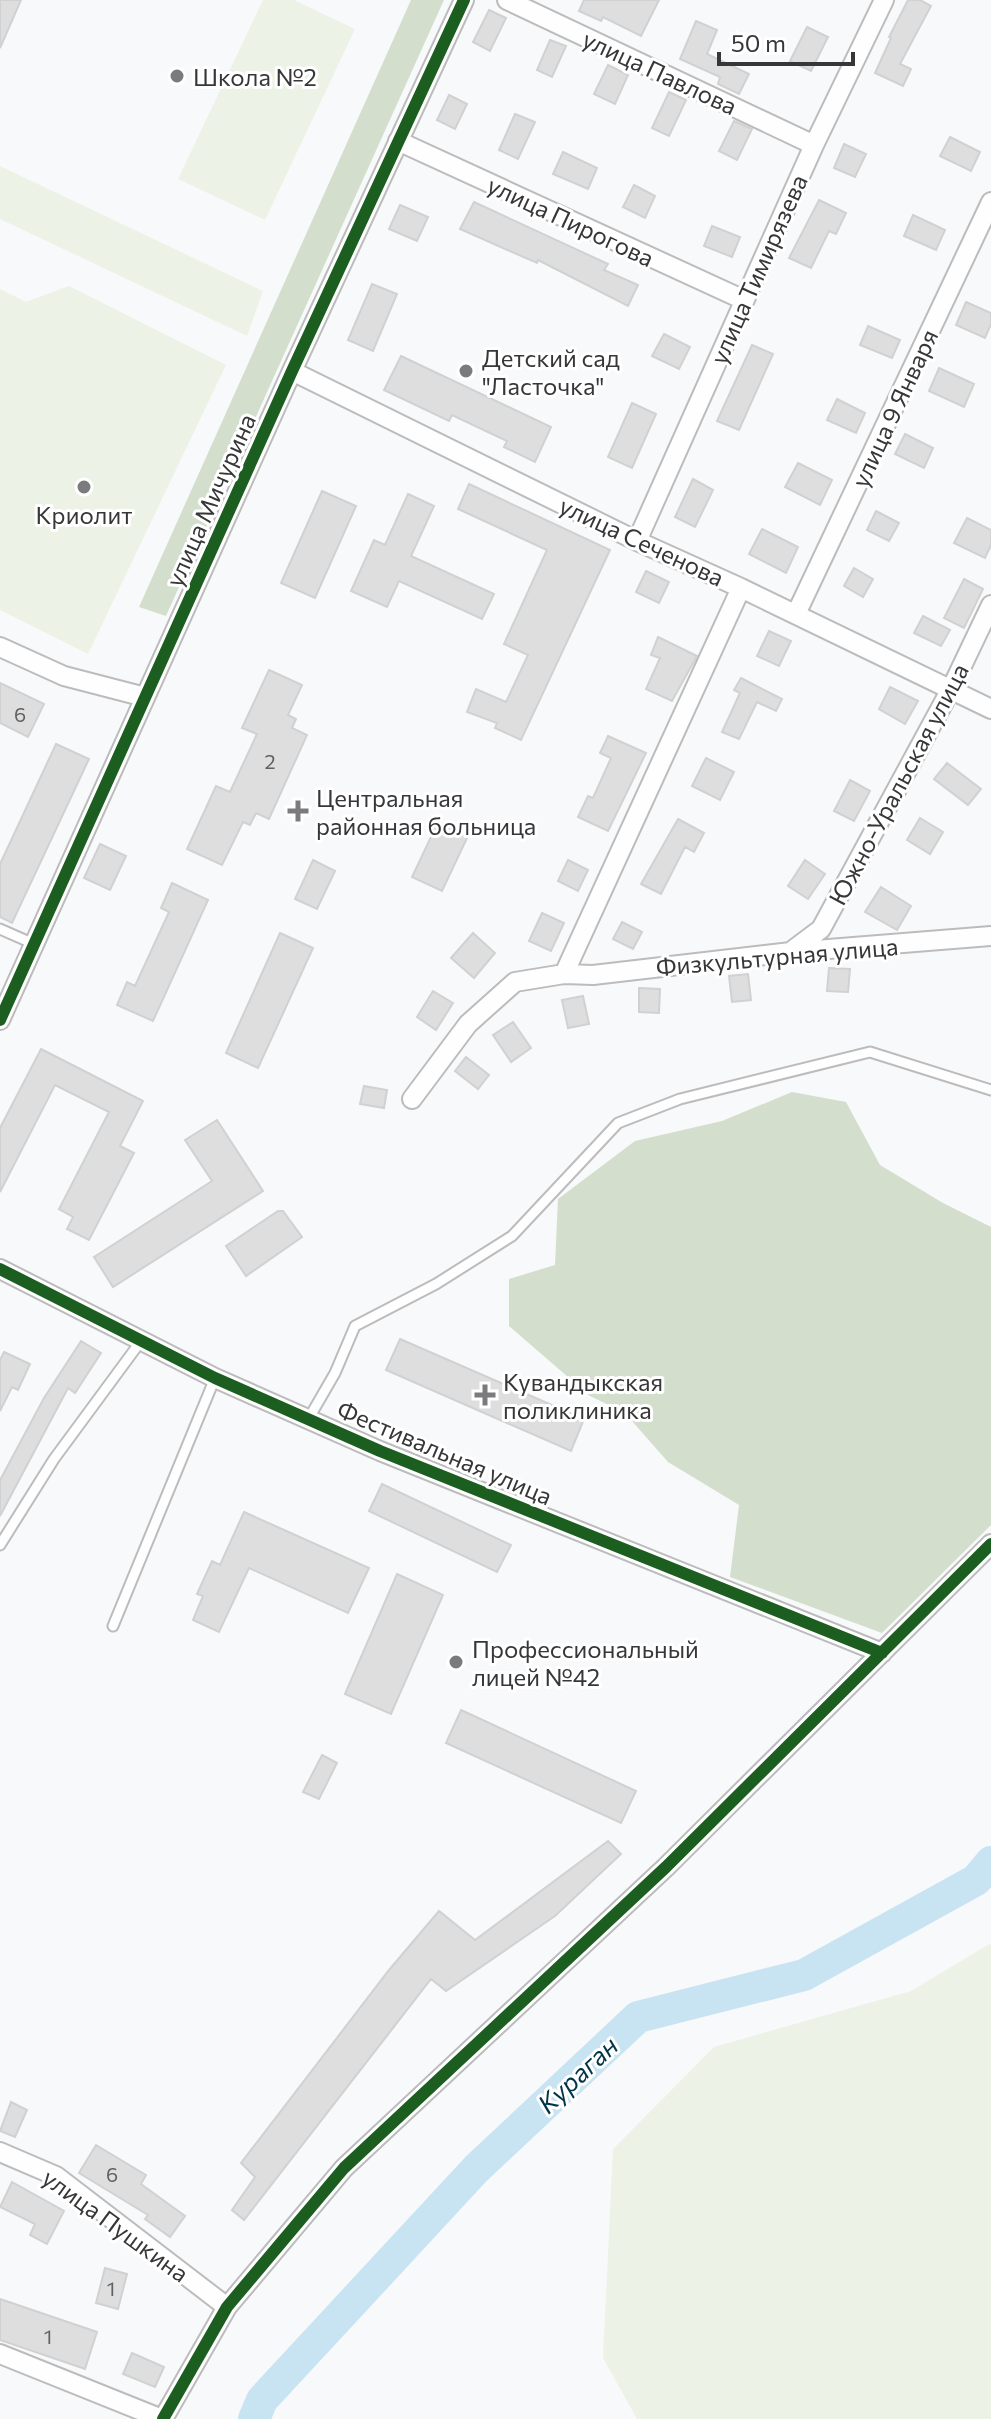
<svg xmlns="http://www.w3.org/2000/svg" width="991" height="2419" font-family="Commissioner,sans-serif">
	<rect width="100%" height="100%" fill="#f8f9fa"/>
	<!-- green -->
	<path fill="#ecf3e6" d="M263,0H294L355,29L265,220L178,179Z
		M0,166L263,291L247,336L0,219Z
		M69,286L226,365L88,654L0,610V289L26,302Z
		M991,1943V2419H637L603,2358L613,2149L714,2047L911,1991Z"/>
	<!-- forest -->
	<path fill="#d4decc" d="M411,0H444L166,616L139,607Z
		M792,1092L846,1102L880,1165L943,1203L991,1227V1525L882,1633L730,1577L739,1505L668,1462L625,1413L590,1396L509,1326V1279L555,1265L558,1199L635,1141L722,1121Z"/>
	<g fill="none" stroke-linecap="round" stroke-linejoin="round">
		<!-- river -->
		<path stroke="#c8e3f2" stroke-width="32" d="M254,2419L262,2400L476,2169L638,2017L804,1975L976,1880L991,1862"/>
	</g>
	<!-- building -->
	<path fill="#dededf" stroke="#d0d1d2" stroke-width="2" d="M0,0H21L0,48Z
		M584,0H659L641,36L603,17L601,21L579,11Z
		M908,0H920L931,6L900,64L911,69L903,86L875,73L891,38L889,37Z
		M489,10L506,18L490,51L473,42Z
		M696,21L717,30L707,54L749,74L739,94L718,84L720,77L680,59Z
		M807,27L828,37L811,71L790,61Z
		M550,40L566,46L552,77L537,70Z
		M608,65L628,75L615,104L594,94Z
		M669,92L686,100L669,136L652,128Z
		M449,95L467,104L455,129L437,120Z
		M515,114L535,122L518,159L499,150Z
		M734,121L752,129L737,160L719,151Z
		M950,137L980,152L971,171L940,156Z
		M844,144L866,154L855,177L834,168Z
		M563,152L597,168L588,189L553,174Z
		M634,185L655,196L645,218L623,207Z
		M819,200L846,213L836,234L829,231L811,268L789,258Z
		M474,202L608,264L604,270L638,285L628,306L538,260L537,263L460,229Z
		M400,205L428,217L417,241L389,229Z
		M913,215L945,230L936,250L904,236Z
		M712,226L740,237L732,257L704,246Z
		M372,284L397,294L373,351L348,340Z
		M966,302L991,313V324L985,338L956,325Z
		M868,326L900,340L892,358L860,345Z
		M664,334L690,347L679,369L652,356Z
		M752,345L773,354L739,430L717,421Z
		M401,356L551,427L535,462L504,447L507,441L452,415L449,421L384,390Z
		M939,368L974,384L964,407L929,391Z
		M837,399L865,413L856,433L827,420Z
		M632,403L656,414L632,468L608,457Z
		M905,434L933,448L924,468L895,454Z
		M798,463L832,480L820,505L785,487Z
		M693,479L713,490L695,527L675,517Z
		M469,484L610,550L521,740L495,728L497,723L467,712L476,689L506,702L528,655L504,644L547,550L458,509Z
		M322,491L356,506L315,598L281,583Z
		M408,494L434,506L411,556L494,594L482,619L399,581L387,607L351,591L374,540L385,545Z
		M876,511L899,523L889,541L867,530Z
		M967,518L991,530V545L985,558L954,543Z
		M762,529L798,547L786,573L749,554Z
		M854,568L873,579L863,597L844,586Z
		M646,571L669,582L659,603L636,592Z
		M964,579L983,589L964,628L944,618Z
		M923,616L950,630L941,646L914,633Z
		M769,631L791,641L779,666L757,656Z
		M658,637L697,656L672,701L646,689L660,658L651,655Z
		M269,670L302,685L288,715L296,719L292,728L307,735L269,819L256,813L250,825L243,822L222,865L187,849L216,786L230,792L257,734L242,728Z
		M741,678L782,699L776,711L757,702L739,739L722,732L740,693L734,690Z
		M0,683L44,704L28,737L0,723Z
		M890,687L918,701L905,724L879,709Z
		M608,736L646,753L608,831L578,817L588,796L593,798L611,758L600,753Z
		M56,744L89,759L12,923L0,917V864Z
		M706,758L734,772L720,800L692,786Z
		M947,763L981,789L968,805L934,779Z
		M850,780L870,791L854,821L834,811Z
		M920,818L943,832L930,854L907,840Z
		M678,819L704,833L694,852L685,847L661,894L641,884Z
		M438,822L468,836L442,891L412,877Z
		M100,844L126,856L110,890L84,878Z
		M313,860L335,871L317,909L295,899Z
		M568,860L588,870L578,891L558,881Z
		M805,860L825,874L808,899L788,886Z
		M172,883L208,900L153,1021L117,1005L127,982L135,986L169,912L161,908Z
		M881,887L911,906L897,930L865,912Z
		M542,913L564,923L551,951L529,941Z
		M622,922L642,932L633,949L613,939Z
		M280,933L313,948L258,1068L226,1053Z
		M473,933L495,953L474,978L451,958Z
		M829,968L850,969L848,992L827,991Z
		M748,974L751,1000L732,1002L729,976Z
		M639,988L660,989L659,1013L639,1012Z
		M433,991L453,1003L436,1030L417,1017Z
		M583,996L589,1024L568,1028L562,1000Z
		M513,1022L531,1048L511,1062L493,1035Z
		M41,1049L143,1101L120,1146L134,1153L89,1240L67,1229L73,1217L59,1209L109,1112L55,1085L0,1192V1128Z
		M466,1057L489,1075L478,1089L455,1071Z
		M364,1086L387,1090L384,1108L360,1104Z
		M217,1120L263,1191L113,1287L94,1257L212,1181L185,1140Z
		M278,1211H283L302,1237L246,1276L226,1246Z
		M400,1339L584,1419L571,1451L386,1370Z
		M81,1341L101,1353L75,1393L68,1388L0,1516V1480L44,1398Z
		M4,1352L30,1364L18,1390L12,1387L0,1411V1360Z
		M382,1484L511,1545L497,1572L369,1511Z
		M244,1512L369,1568L348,1613L249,1568L219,1632L193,1620L203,1596L197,1594L212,1561L220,1565Z
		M397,1574L443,1595L391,1714L345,1694Z
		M461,1710L636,1791L621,1823L446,1743Z
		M322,1755L337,1763L319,1799L303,1792Z
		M608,1841L621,1854L555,1916L446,1991L431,1979L244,2220L232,2210L255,2177L241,2163L389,1970L439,1911L475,1940Z
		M11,2102L27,2110L15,2137L0,2131Z
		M96,2145L146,2175L141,2184L185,2216L170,2237L145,2219L148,2215L79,2173Z
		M12,2182L64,2211L47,2244L30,2235L35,2224L0,2207Z
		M105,2268L127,2274L118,2309L96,2303Z
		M0,2299L97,2332L85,2369L0,2340Z
		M132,2353L164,2367L155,2387L123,2374Z"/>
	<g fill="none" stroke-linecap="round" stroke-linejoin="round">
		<defs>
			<path id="lane" d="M0,929L34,944
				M309,1418L335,1373L355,1326L436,1284L512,1236L618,1123L680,1099L870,1052L991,1090
				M0,1545L54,1459L141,1341
				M113,1626L215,1378"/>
			<path id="street" d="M507,0L814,145
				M398,141L744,300
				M292,371L637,541L741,588L991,709
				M637,541L814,145L884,0
				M796,614L991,202
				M0,647L64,676L145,697
				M793,950L821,929L951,689L991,605
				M564,974L741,588
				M0,1020L292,371L464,0
				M412,1099L468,1024L515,982L564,974L593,975L791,952L991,936
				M0,1269L215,1378L380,1451L882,1653
				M0,2152L56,2176L227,2307
				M0,2354L162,2419
				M163,2419L227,2307L344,2168L666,1867L991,1544"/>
		</defs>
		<!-- lane casing -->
		<use href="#lane" stroke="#bcbcbd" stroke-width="13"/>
		<!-- street casing -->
		<use href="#street" stroke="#bcbcbd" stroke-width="22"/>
		<!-- lane -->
		<use href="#lane" stroke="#fefefe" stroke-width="9"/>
		<!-- street -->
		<use href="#street" stroke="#fefefe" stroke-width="18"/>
		<defs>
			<path id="cycleway" d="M0,1020L292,371L464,0
				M0,1269L215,1378L380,1451L882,1653
				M163,2419L227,2307L344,2168L666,1867L991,1544"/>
		</defs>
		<!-- cycleway casing -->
		<use href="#cycleway" stroke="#fff" stroke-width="17"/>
		<!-- cycleway -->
		<use href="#cycleway" stroke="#1b5e20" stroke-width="12"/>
	</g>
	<!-- markers -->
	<g fill="#7b7b7d" stroke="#fff" stroke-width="3">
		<circle cx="177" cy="76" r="8"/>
		<circle cx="466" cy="371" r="8"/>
		<circle cx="84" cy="487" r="8"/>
		<path d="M294 799h8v8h8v8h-8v8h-8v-8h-8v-8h8z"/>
		<path d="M481 1383h8v8h8v8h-8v8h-8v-8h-8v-8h8z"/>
		<circle cx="456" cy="1662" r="8"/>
	</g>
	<g text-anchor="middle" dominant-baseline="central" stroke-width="6" stroke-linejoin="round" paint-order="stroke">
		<!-- number labels -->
		<g font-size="20" fill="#616162">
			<text x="20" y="714">6</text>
			<text x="270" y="761">2</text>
			<text x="112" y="2174">6</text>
			<text x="111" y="2288">1</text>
			<text x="48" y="2336">1</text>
		</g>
		<!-- street labels -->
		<g font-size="24" fill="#373739" stroke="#fff">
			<text transform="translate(660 72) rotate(25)">улица Павлова</text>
			<text transform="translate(571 221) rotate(25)">улица Пирогова</text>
			<text transform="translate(758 269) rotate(-66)">улица Тимирязева</text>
			<text transform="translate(894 408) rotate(-65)">улица 9 Января</text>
			<text transform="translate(210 500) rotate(-66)">улица Мичурина</text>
			<text transform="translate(642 541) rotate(25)">улица Сеченова</text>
			<text transform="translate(898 784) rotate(-62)">Южно-Уральская улица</text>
			<text transform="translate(777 956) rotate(-5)">Физкультурная улица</text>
			<text transform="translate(445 1452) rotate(23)">Фестивальная улица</text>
			<text transform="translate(116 2225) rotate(36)">улица Пушкина</text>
		</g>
		<!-- poi labels -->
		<g font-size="24" fill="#373739" stroke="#fff" text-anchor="start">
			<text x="193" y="76">Школа №2</text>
			<text x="482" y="357">Детский сад<tspan x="482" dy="28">"Ласточка"</tspan></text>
			<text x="84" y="514" text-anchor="middle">Криолит</text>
			<text x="316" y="797">Центральная<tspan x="316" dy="28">районная больница</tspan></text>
			<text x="503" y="1381">Кувандыкская<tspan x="503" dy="28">поликлиника</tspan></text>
			<text x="472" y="1648">Профессиональный<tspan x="472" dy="28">лицей №42</tspan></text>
		</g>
		<!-- water labels -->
		<g font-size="26" font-style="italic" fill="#003549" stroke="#fff">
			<text transform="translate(577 2074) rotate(-43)">Кураган</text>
		</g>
	</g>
	<!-- scale -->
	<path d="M719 52v12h134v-12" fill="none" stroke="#373739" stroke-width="4"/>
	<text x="731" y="52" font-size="24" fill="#373739" stroke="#ffffff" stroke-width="6" paint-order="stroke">50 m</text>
</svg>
